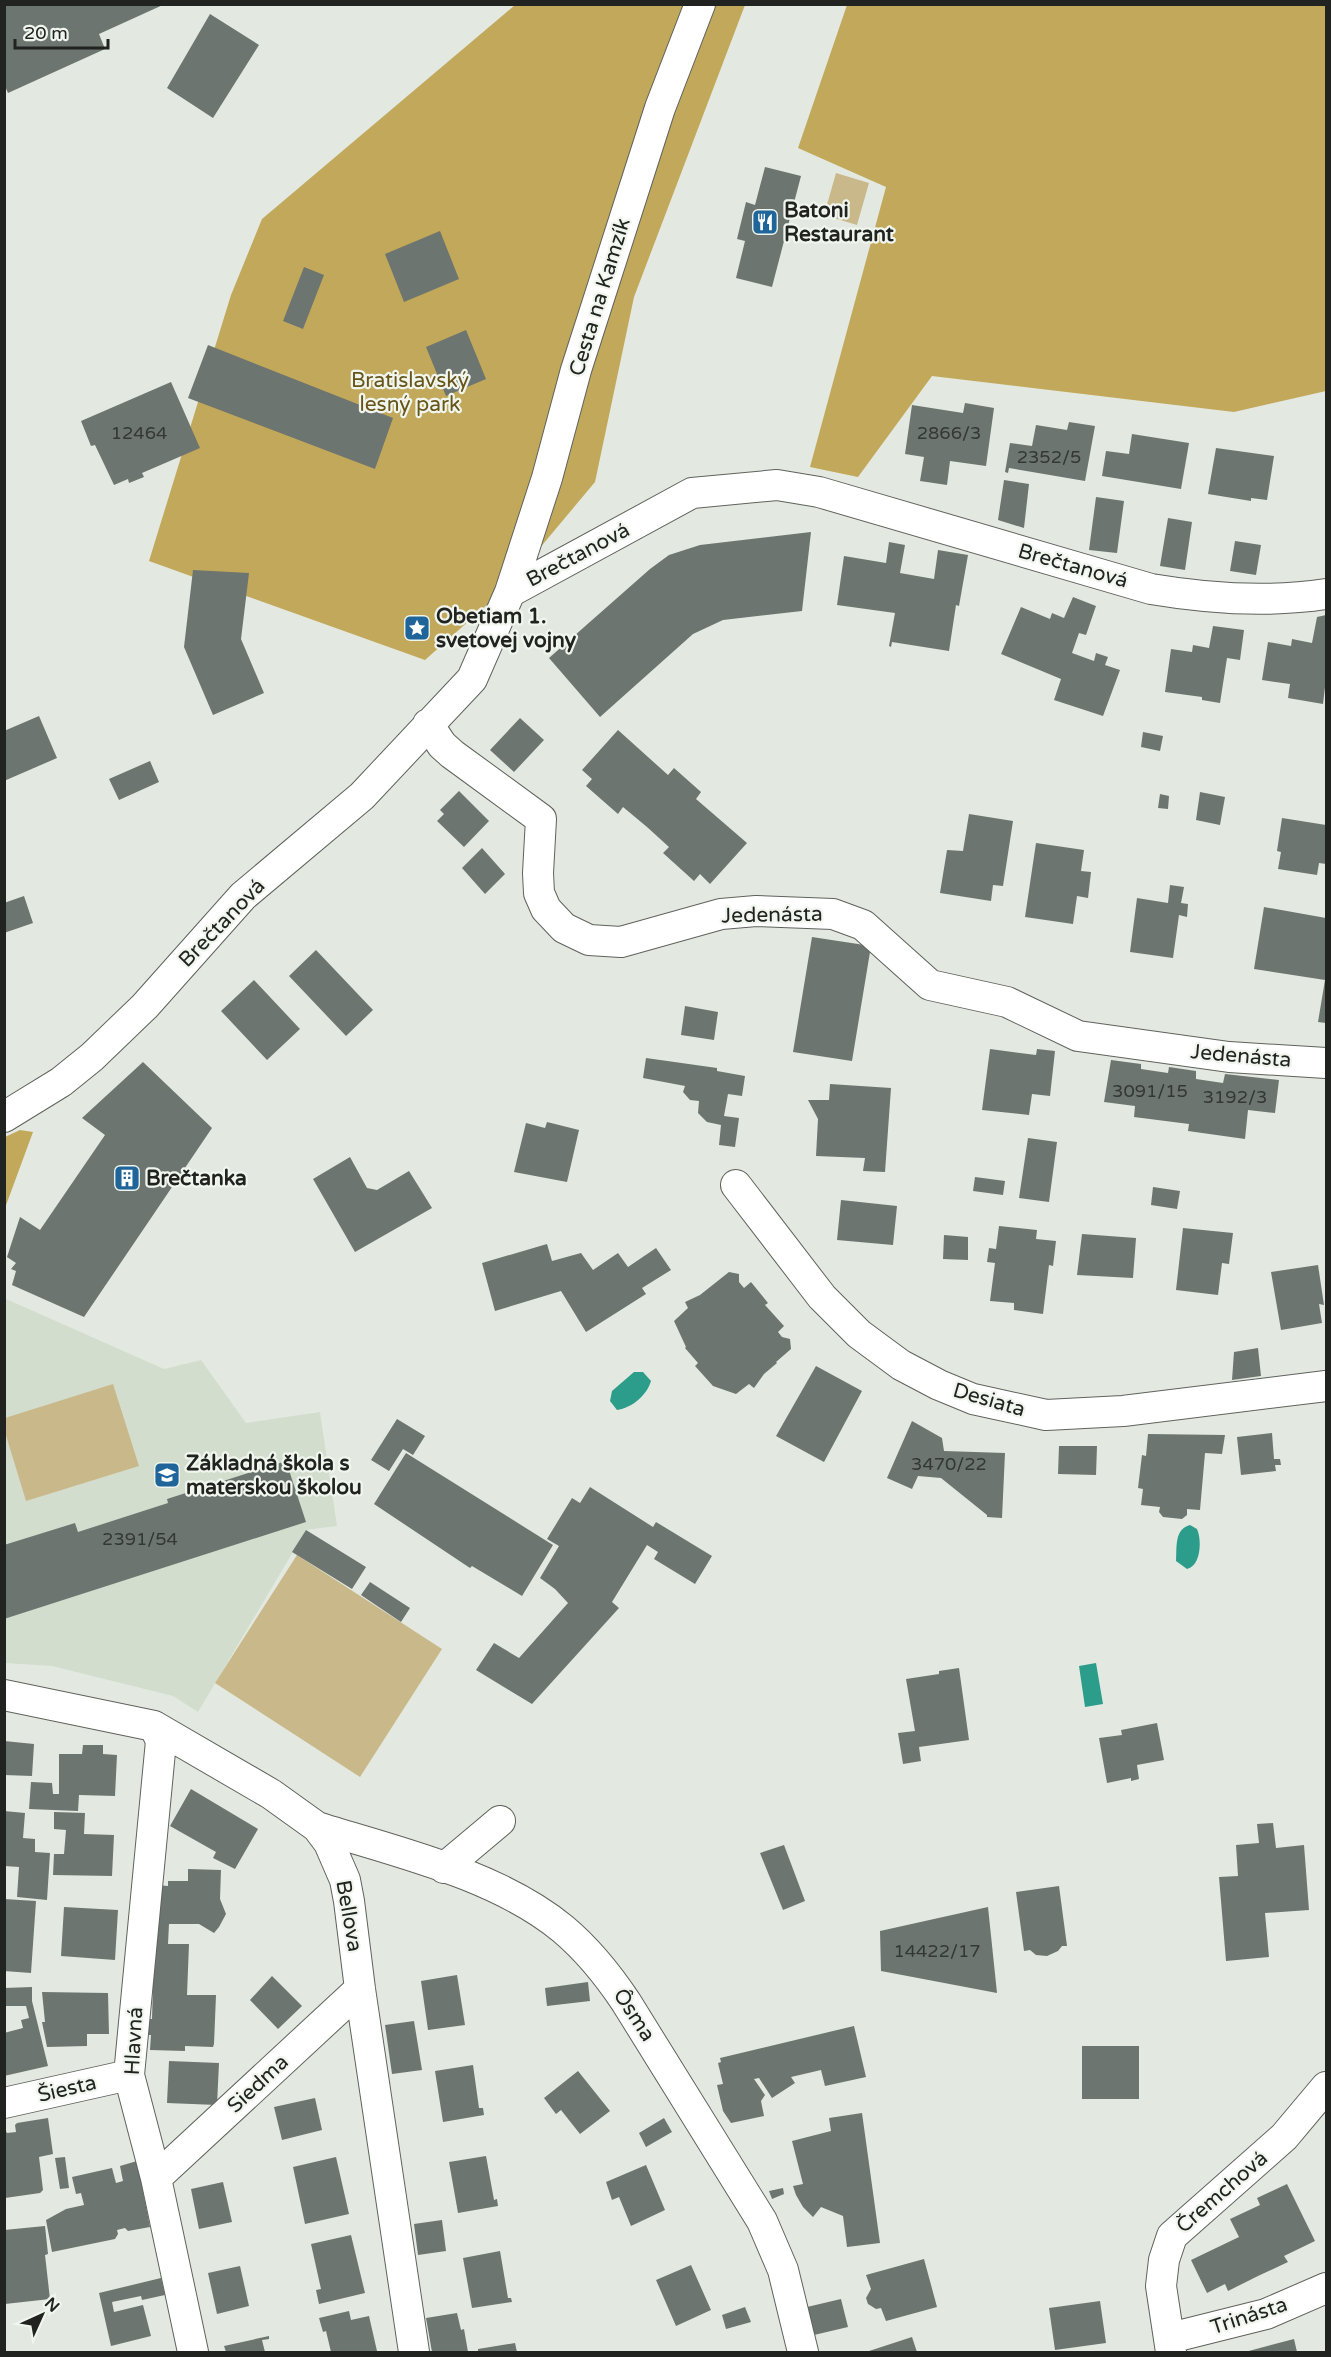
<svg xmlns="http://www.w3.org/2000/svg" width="1331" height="2357" font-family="'Varela Round',sans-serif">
	<rect width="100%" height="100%" fill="#e3e9e0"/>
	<!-- built -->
	<path fill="#d3ddce" d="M4,1298L164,1369L201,1360L246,1423L320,1412L337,1526L306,1530L198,1712L173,1696L52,1666L5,1663Z"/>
	<!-- green -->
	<path fill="#c9b98a" d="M836,173L869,183L857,225L824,215Z
		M113,1384L139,1466L26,1501L5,1432V1418Z
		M297,1555L442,1649L360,1777L215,1683Z"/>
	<!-- forest -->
	<path fill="#c2a85a" d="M515,5H745L634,297L595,482L508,586L425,660L149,561L231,295L262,219Z
		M847,5H1326V391L1234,412L932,376L858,477L810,467L886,187L798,148Z
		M20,1130L33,1132L5,1208V1137Z"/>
	<!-- water -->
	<path fill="#2c9d8b" d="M634,1372H643L651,1381C647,1395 632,1408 617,1410L610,1401L612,1391Z
		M1190,1525L1197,1529C1202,1540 1201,1566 1187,1569L1176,1561C1177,1548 1174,1529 1190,1525Z
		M1096,1663L1103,1704L1085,1707L1079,1666Z"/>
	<!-- building -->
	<path fill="#6d7570" d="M4,4H165L99,34L105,49L8,93L4,84Z
		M210,14L259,45L213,118L167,88Z
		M765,167L801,176L772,287L736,278L745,241L737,239L746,202L755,205Z
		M440,231L459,279L404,302L385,254Z
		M304,267L324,275L303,329L283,321Z
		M466,330L486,379L446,396L426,347Z
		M208,345L393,418L375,469L188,398Z
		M171,382L200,448L142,473L144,477L129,483L128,479L114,485L95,445L91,446L81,421Z
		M965,403L994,408L986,466L950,461L947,485L920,481L924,457L905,454L912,405L963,413Z
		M1069,422L1095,426L1085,481L1009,468L1008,473L1005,472L1010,443L1032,446L1036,425L1067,430Z
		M1132,434L1189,443L1181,489L1102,476L1106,451L1129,454Z
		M1216,448L1274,456L1267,500L1251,498V501L1208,494Z
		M1004,480L1029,484L1024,528L998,520Z
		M1096,497L1124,501L1117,553L1089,550Z
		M1168,518L1192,522L1185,570L1160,566Z
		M811,532L802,611L723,620L693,634L600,717L549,658L650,569L669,555L700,545Z
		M1235,541L1261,545L1256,575L1230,571Z
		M889,542L905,545L900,573L934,579L938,550L968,555L959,606L956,605L949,651L892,642L891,647L889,646L895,613L837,605L844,556L886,563Z
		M193,570L249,573L241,639L264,693L213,715L184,647Z
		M1073,597L1096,606L1086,635L1079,633L1072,653L1094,661L1096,653L1108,657L1105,665L1120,670L1103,716L1054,700L1061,679L1001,654L1021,607L1050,619L1052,613L1064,618Z
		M1326,615V679L1323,704L1288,698L1290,684L1262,680L1268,642L1291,646L1292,639L1312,643L1317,617Z
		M1213,626L1244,630L1240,660L1227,658L1220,703L1202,700V697L1165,692L1171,649L1192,652L1193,645L1209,648Z
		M39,716L57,758L4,781V731Z
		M520,718L544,740L514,772L490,750Z
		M618,730L668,775L674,768L701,792L696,799L747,843L710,884L700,874L694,881L663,853L669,847L647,827L623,807L618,814L586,786L592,779L582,770Z
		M1143,732L1163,736L1160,751L1141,747Z
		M150,761L159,782L119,800L109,779Z
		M459,791L489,821L464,847L437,821L444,814L440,810Z
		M1200,792L1225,797L1220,825L1196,820Z
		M1160,794L1169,796L1168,809L1158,808Z
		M969,814L1013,821L1003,886L993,885L991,901L940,893L947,850L963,851Z
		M1282,818L1326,825V864L1319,863L1317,875L1278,869L1281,852L1277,851Z
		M1036,843L1084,850L1081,871L1091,872L1088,898L1077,896L1073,924L1025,917Z
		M482,848L505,874L485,894L462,868Z
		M1170,885L1184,887L1181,903L1188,904L1187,917L1179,915L1173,958L1130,952L1137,898L1168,903Z
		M24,896L33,923L4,933V903Z
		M1264,907L1326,918V1023L1318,1022L1325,980L1254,969Z
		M812,937L871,946L852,1061L793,1052Z
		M316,950L373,1010L346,1036L289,976Z
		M254,980L300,1029L267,1060L221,1011Z
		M685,1006L718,1012L714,1040L681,1035Z
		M990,1049L1036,1055L1037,1049L1055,1051L1050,1096L1032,1094L1029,1115L982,1110Z
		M646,1058L717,1068V1071L745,1076L742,1096L728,1094L724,1116L739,1118L735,1147L719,1145L721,1125L707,1122L698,1113L699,1101L690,1100L683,1092L685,1086L643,1078Z
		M1111,1060L1141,1064V1069L1168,1073L1169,1067L1196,1071V1079L1223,1083L1225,1074L1279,1080L1275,1113L1248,1110L1245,1139L1188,1131L1189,1124L1134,1117L1135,1106L1104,1102Z
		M143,1062L212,1128L84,1317L12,1285L16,1271L11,1269L16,1263L7,1257L20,1217L40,1230L105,1135L82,1118Z
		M830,1084L891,1088L885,1172L863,1171L865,1158L816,1156L818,1119L808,1100H829Z
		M547,1122L579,1130L567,1182L514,1172L526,1123L545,1128Z
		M1028,1138L1057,1142L1049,1202L1019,1198Z
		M350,1157L367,1188L377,1190L409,1171L432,1208L355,1252L313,1179Z
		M975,1177L1005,1181L1003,1195L973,1191Z
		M1153,1187L1180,1191L1177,1209L1151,1205Z
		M841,1200L897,1206L893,1245L837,1240Z
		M999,1226L1037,1230L1036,1239L1056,1241L1053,1266L1049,1265L1043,1314L1014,1310V1303L990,1301L995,1263L987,1262L989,1248L996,1249Z
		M1183,1228L1233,1233L1229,1264L1222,1263L1218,1295L1176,1290Z
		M1082,1234L1136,1238L1133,1278L1077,1275Z
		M944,1235L968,1237V1260L943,1259Z
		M547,1244L552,1261L581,1253L593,1270L618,1253L628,1267L656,1248L671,1270L642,1288L646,1294L586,1332L561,1291L495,1311L482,1263Z
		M1318,1265L1324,1305L1319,1304L1322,1323L1281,1330L1271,1272Z
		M729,1272L739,1274V1282L744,1288L751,1282L768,1303L765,1305L784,1326L778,1332L782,1337L790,1339L791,1349L776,1362L777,1363L764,1374L754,1388L749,1384L736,1394L713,1386L695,1366L698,1363L685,1348L686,1347L674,1321L688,1308L685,1302L700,1295Z
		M1258,1348L1261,1376L1232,1380L1234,1352Z
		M816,1366L862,1391L824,1462L776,1436Z
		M397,1419L425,1436L413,1455L403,1449L389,1471L371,1460Z
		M912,1421L942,1438L944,1451L1005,1453L1002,1518L987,1517V1515L941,1478L918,1476L912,1489L887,1478Z
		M1272,1433L1274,1459H1280L1281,1465H1275L1276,1471L1241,1475L1237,1437Z
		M1148,1434L1225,1435L1222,1454L1205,1453L1200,1510L1187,1509V1515L1182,1519L1163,1517L1159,1512L1160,1507L1141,1505L1143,1489L1138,1488L1142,1455L1146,1456Z
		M1059,1446H1097L1096,1475L1058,1474Z
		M406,1453L553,1545L522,1596L472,1566L470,1568L374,1504Z
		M286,1461L306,1522L4,1619V1545L75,1523L78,1532L168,1503L167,1499Z
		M590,1487L653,1527L656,1522L712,1556L695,1584L654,1559L658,1552L647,1545L612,1602L619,1608L532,1704L476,1670L494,1643L519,1658L568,1603L555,1589L540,1578L559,1546L547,1539L572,1498L580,1503Z
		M306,1530L366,1567L352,1589L292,1552Z
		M370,1582L410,1608L401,1622L361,1595Z
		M959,1668L969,1740L919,1747L921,1761L903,1764L898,1733L915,1731L906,1679L939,1674V1671Z
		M1157,1723L1164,1760L1137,1765L1139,1779L1131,1781V1778L1107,1783L1099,1738L1122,1735L1121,1730Z
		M4,1741L34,1744L32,1776L4,1775Z
		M83,1745H103V1754L117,1755L115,1796L79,1795L78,1811L29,1809L31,1782L52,1783L53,1794H59V1754H82Z
		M191,1789L258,1829L235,1869L213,1858L216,1852L170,1826Z
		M4,1811L25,1813L23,1838L35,1839V1852L50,1853L47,1900L17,1897L19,1867L4,1866Z
		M54,1812L85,1813L84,1834L114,1835L112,1876L53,1875L54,1854H64L66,1830L54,1829Z
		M1273,1823L1276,1848L1304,1845L1309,1910L1265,1913L1269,1957L1226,1961L1219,1877L1238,1876L1236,1845L1259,1843L1257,1824Z
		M784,1845L805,1901L783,1910L760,1853Z
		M188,1869L221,1870L220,1899L226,1914L219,1927L214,1933L199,1924H169L168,1944H189L187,1995H216L214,2044L213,2047L185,2046V2051L150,2050L151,2035H147L148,2019H152L156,1885L168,1886V1881H188Z
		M1059,1886L1067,1946H1062L1058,1951L1047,1956L1036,1955L1030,1950L1024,1951L1016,1892Z
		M4,1899L36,1901L31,1973L4,1971Z
		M64,1907L118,1910L115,1960L61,1956Z
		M988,1907L997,1993L881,1971L880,1931Z
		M457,1975L465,2025L428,2030L421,1981Z
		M272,1976L302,2006L278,2029L250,2000Z
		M588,1982L590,2001L547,2006L545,1988Z
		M32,1987V2001L48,2066L4,2076V2033L23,2028L21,2020L29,2018L26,2006H4V1988Z
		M42,1992L108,1993L109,2034H87V2046L47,2047L42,2022H45Z
		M414,2021L422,2070L392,2074L385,2025Z
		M854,2026L866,2077L825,2086L821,2070L791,2077L795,2083L772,2098L759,2078L754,2079L765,2095L761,2101L764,2116L731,2123L723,2111L717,2085L723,2084L718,2063L721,2062L720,2058Z
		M1082,2046H1139V2099H1082Z
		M169,2061L219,2063L217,2105L167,2103Z
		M473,2065L479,2108H483L484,2115L443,2122L435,2071Z
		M578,2071L610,2111L580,2134L561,2110L556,2114L544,2098Z
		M315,2098L322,2130L282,2140L274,2107Z
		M862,2113L880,2243L847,2247L843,2216L821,2207L813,2217L803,2207L796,2195L793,2186L803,2184L792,2141L831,2131L829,2118Z
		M48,2118L53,2154L39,2157L43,2190L40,2193L5,2198L4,2127L7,2133L16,2132L15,2125L17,2123Z
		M664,2118L672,2132L646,2147L639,2133Z
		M486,2156L494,2200L497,2199L498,2206L458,2213L449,2162Z
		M65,2157L69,2188L60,2189L55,2158Z
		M336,2157L349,2214L305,2224L293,2167Z
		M137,2161L150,2227L128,2231L125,2228L117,2230L118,2234L115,2239L52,2252L46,2220L66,2209L84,2205L81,2193L76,2194L72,2177L112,2168L116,2183L123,2181L120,2166Z
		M646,2165L665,2210L631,2226L619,2197L612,2200L606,2182Z
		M223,2182L232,2222L199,2229L191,2189Z
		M1287,2184L1315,2241L1284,2256L1288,2262L1258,2276L1228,2291L1225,2284L1207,2293L1191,2260L1239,2237L1230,2219L1260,2205L1257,2198Z
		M783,2188L784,2194L772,2199L769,2191Z
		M442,2220L446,2251L418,2255L414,2224Z
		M45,2226L48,2254L45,2255L50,2299L5,2304L4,2230Z
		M351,2235L365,2293L319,2304L316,2290L321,2289L311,2244Z
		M500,2251L508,2298H511L512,2302L472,2308L463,2258Z
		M924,2259L937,2307L886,2321L881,2308L876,2309L868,2304L866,2298L871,2289L866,2275Z
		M691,2265L711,2310L676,2326L656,2280Z
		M240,2266L249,2306L217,2314L208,2273Z
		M161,2278L165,2295L142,2300L141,2296L112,2302L114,2312L143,2305L151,2336L111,2346L99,2293Z
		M841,2299L848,2327L814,2335L807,2307Z
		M1100,2301L1106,2343L1055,2350L1049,2308Z
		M745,2307L751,2322L726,2329L722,2315Z
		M349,2311L351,2320L369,2316L377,2351L331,2352L326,2331L323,2332L319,2318Z
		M457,2313L461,2330L464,2329L468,2352H432L426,2318Z
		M269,2336V2339L262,2340L265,2352H226L224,2346Z
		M912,2337L917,2352H866Z
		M1294,2339L1297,2352H1245Z
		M515,2343L517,2352H478V2349Z"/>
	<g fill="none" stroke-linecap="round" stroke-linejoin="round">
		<defs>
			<path id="minor" d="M510,592L692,493L777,485L819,492L1151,589C1210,599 1267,603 1326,594
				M428,724L442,745L452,754L541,819L538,873L539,893L546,909L564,928L589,940L621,942L721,914L756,911L833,914L863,925L930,985L1007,1002L1078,1036L1229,1057L1326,1063
				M4,1117L61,1082L92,1057L145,1006L243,896L362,796L472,679L510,592L547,478L576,370L660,108L700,4
				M736,1185L822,1297L859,1334L901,1365L939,1385L973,1399L1046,1415L1123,1411L1326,1386
				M4,1695L154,1726L271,1794L317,1827L329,1843L345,1880L349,1901L360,1989L414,2352
				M154,1726L161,1741L129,2075L156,2178L193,2352
				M317,1827C397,1852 498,1875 563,1929C588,1950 608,1975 626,2002L762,2221L783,2270L803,2352
				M444,1868L500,1821
				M4,2103L129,2075
				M156,2178L360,1989
				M1170,2338L1266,2314L1326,2288
				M1171,2352L1161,2286L1164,2260L1172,2236L1284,2137L1326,2087"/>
		</defs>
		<!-- minor casing -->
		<use href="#minor" stroke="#5e635c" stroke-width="32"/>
		<!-- minor -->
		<use href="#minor" stroke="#fff" stroke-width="30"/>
	</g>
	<!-- icons -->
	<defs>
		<symbol id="restaurant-square" viewBox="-11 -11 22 22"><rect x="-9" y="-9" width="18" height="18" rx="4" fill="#1f659a" stroke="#f0f6ee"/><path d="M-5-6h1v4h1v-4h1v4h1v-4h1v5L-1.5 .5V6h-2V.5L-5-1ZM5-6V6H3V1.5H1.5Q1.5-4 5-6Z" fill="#fff"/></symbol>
		<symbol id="sight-square" viewBox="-11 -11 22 22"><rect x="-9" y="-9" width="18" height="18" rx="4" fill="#1f659a" stroke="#f0f6ee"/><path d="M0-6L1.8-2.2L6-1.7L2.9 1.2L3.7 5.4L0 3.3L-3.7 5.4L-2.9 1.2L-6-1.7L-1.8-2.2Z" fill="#fff"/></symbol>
		<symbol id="building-square" viewBox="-11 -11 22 22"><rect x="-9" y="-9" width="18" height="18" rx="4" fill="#1f659a" stroke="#f0f6ee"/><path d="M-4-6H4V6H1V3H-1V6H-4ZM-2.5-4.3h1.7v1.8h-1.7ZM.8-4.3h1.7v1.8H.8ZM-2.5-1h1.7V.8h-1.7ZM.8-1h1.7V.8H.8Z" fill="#fff"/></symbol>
		<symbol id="school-square" viewBox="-11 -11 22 22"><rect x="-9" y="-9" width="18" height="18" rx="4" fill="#1f659a" stroke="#f0f6ee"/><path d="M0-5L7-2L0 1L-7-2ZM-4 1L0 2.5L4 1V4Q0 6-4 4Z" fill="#fff"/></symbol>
	</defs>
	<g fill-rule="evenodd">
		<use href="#restaurant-square" x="750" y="207" width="30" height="30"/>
		<use href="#sight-square" x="402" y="613" width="30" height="30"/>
		<use href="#building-square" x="112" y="1163" width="30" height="30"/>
		<use href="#school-square" x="152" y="1460" width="30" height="30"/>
	</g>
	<g text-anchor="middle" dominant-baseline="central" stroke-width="4.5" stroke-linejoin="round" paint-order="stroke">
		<!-- number labels -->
		<g font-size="18" fill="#343834">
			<text x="139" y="433">12464</text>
			<text x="949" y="433">2866/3</text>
			<text x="1049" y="457">2352/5</text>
			<text x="1150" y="1091">3091/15</text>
			<text x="1235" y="1097">3192/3</text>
			<text x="949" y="1464">3470/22</text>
			<text x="140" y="1539">2391/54</text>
			<text x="937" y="1951">14422/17</text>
		</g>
		<!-- poi labels -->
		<g font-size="21" font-weight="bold" fill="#212320" stroke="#f0f6ee" text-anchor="start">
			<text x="784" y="210">Batoni<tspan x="784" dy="24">Restaurant</tspan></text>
			<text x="436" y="616">Obetiam 1.<tspan x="436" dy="24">svetovej vojny</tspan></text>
			<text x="146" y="1178">Brečtanka</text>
			<text x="186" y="1463">Základná škola s<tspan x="186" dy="24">materskou školou</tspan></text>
		</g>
		<!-- street labels -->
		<g font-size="21" fill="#212320" stroke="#f0f6ee">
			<text transform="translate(600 297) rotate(-73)">Cesta na Kamzík</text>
			<text transform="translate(578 555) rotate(-28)">Brečtanová</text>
			<text transform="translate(1073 566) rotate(16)">Brečtanová</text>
			<text transform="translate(772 915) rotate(-1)">Jedenásta</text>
			<text transform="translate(222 923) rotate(-46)">Brečtanová</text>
			<text transform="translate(1241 1056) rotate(5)">Jedenásta</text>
			<text transform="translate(989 1400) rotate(16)">Desiata</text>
			<text transform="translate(349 1916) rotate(80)">Bellova</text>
			<text transform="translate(634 2015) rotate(57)">Ôsma</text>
			<text transform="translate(134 2041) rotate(-87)">Hlavná</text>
			<text transform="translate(258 2084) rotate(-43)">Siedma</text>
			<text transform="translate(67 2089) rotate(-13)">Šiesta</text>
			<text transform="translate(1222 2192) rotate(-41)">Čremchová</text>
			<text transform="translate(1249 2316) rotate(-18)">Trinásta</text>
		</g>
		<!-- park labels -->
		<g font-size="21" fill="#665419" stroke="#f0f6ee">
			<text x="410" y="380">Bratislavský<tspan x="410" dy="24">lesný park</tspan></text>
		</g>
	</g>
	<!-- border -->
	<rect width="1331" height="2357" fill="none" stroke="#212320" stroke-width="12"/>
	<!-- north arrow -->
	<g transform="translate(42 2315) rotate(45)" stroke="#f0f6ee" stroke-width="4.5" paint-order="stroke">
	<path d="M0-4.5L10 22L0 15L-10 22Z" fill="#212320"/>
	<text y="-9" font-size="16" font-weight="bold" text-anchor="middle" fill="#212320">N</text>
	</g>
	<!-- scale -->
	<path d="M15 39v9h93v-9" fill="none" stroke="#212320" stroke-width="3"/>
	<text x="24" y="39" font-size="18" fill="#212320" stroke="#f0f6ee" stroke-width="4.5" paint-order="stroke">20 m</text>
</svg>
